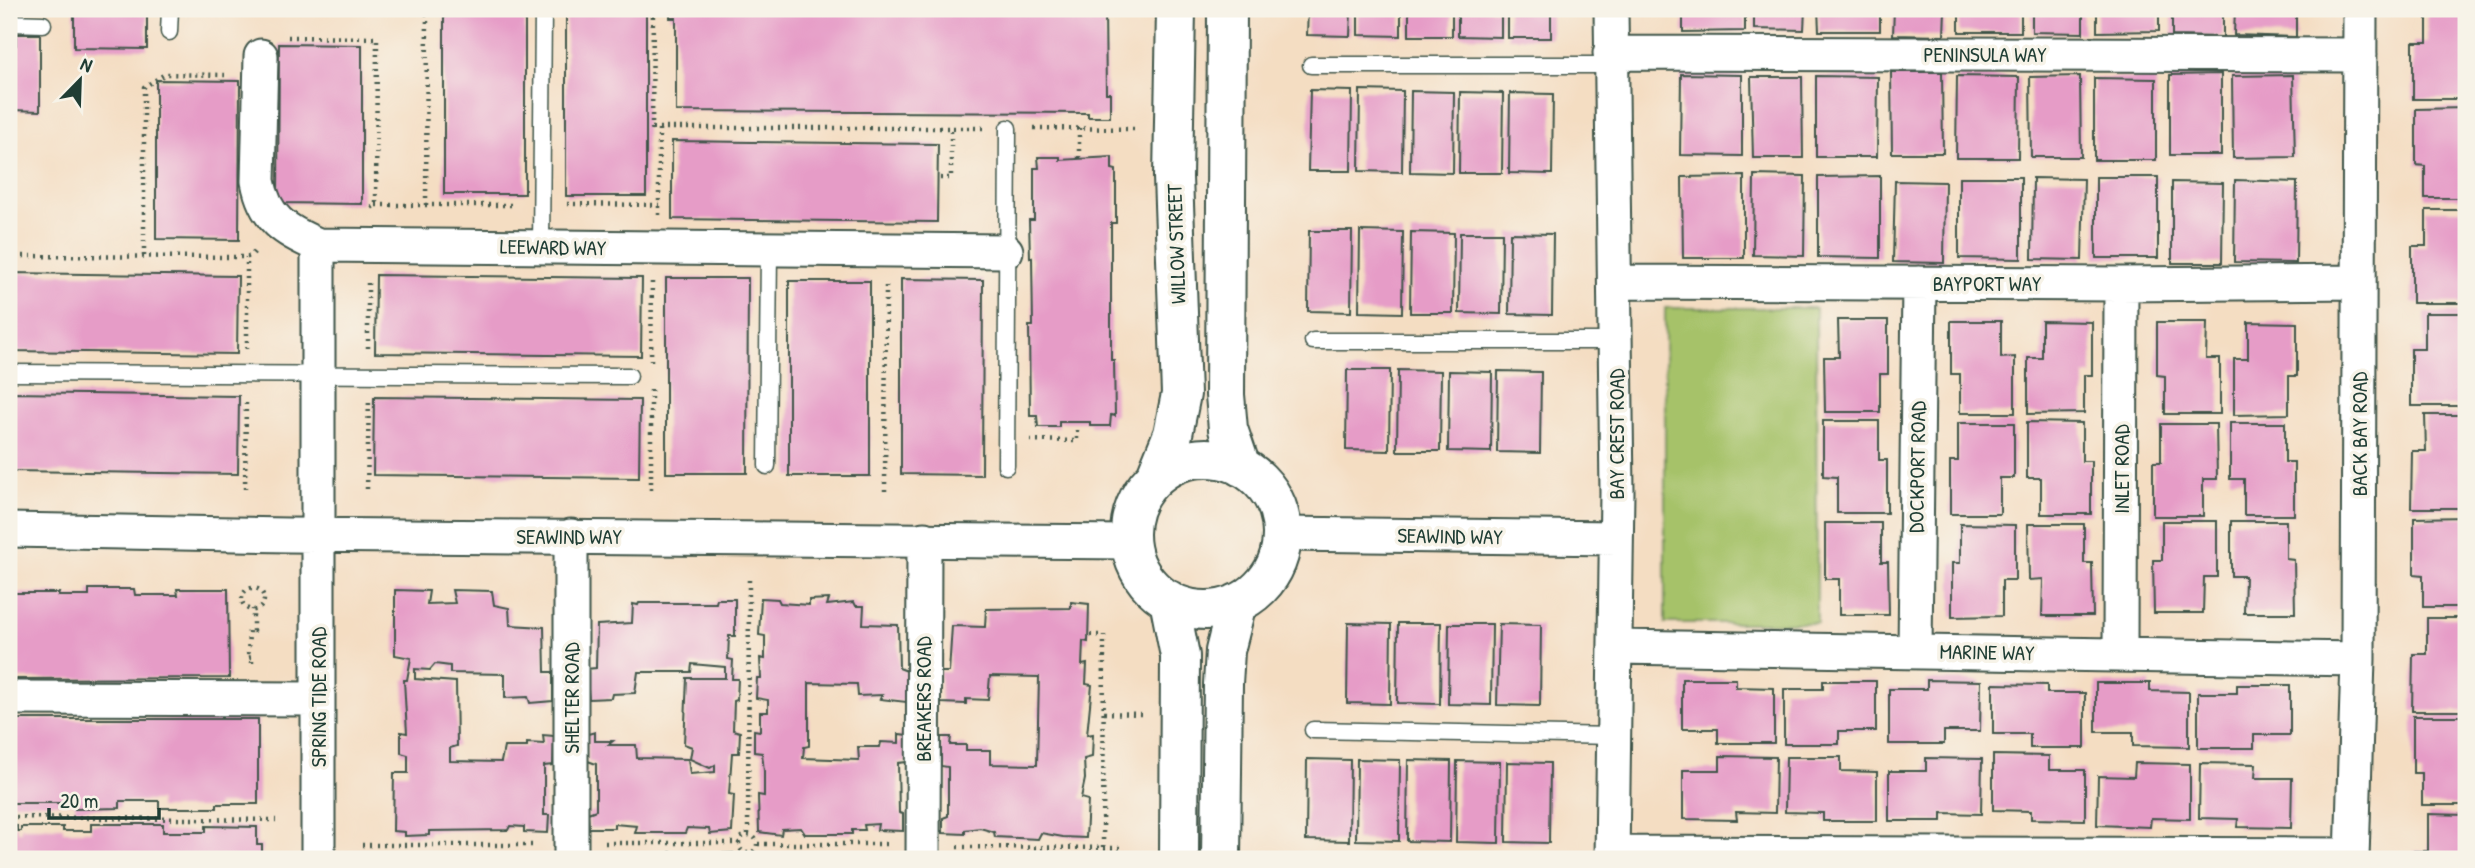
<svg xmlns="http://www.w3.org/2000/svg" width="2475" height="868" font-family="'Patrick Hand',sans-serif">
	<rect width="100%" height="100%" fill="#f7f3e8"/>
	<filter id="ink" filterUnits="userSpaceOnUse"><feTurbulence type="fractalNoise" baseFrequency=".0143" numOctaves="2"/><feDisplacementMap in="SourceGraphic" scale="14" xChannelSelector="R" yChannelSelector="G"/><feConvolveMatrix kernelMatrix="1 2 1 2 8 2 1 2 1" color-interpolation-filters="sRGB"/></filter>
	<filter id="wash" filterUnits="userSpaceOnUse"><feTurbulence type="fractalNoise" baseFrequency=".00686" numOctaves="4" result="noise"/><feDisplacementMap in="SourceGraphic" scale="28" xChannelSelector="R" yChannelSelector="G"/><feGaussianBlur stdDeviation="1.57" result="paint"/><feColorMatrix in="noise" values="0 0 0 0 0 0 0 0 0 0 0 0 0 0 0 0 0 1.4 0 .05"/><feComposite in="paint" operator="in"/></filter>
	<g filter="url(#wash)">
		<rect width="100%" height="100%" fill="#f4ddc2"/>
		<!-- green -->
		<path fill="#a6c269" stroke="#62804e" stroke-width="2" d="M1665,308H1816L1817,623H1665Z"/>
		<g id="blocks">
			<!-- building -->
			<path fill="#e69cc7" d="M74,9H147V49L74,48Z
				M444,9H525V194H444Z
				M566,9H646V196H566Z
				M670,9H1105L1106,93H1110V117H1088V113L676,111V18H670Z
				M1308,9H1351L1350,36L1307,35Z
				M1358,9H1401V36L1358,35Z
				M1409,9H1452V36H1409Z
				M1458,9H1501V37L1458,36Z
				M1508,9H1551V38H1508Z
				M1683,9H1745V31L1683,32Z
				M1754,9H1805L1804,30L1754,29Z
				M1818,9H1880V31H1819Z
				M1894,9H1945L1944,36L1893,35Z
				M1959,9H2021V32H1959Z
				M2032,9H2083V33L2032,32Z
				M2097,9H2159V31L2097,32Z
				M2172,9H2223V37L2172,36Z
				M2235,9H2296V37L2234,35Z
				M2427,9H2466V99H2413V42H2427Z
				M16,34H40V111L13,110V120H9V45H16Z
				M279,44L362,45V204L278,203Z
				M1891,72H1942L1943,153H1892Z
				M1681,74L1742,75V156L1680,155Z
				M2221,74V155H2170V75Z
				M2293,75L2295,157L2233,158L2232,76Z
				M1816,76L1878,77L1877,157H1816Z
				M1957,76L2019,77L2018,158H1956Z
				M2080,76L2081,157H2031L2030,77Z
				M1751,77H1802L1803,158H1753Z
				M2094,78L2156,79V160H2094Z
				M156,80L240,81L239,240L156,239Z
				M1310,90L1352,91L1351,171H1308Z
				M1360,90L1403,91L1402,172L1359,171Z
				M1411,91L1454,92L1453,173L1410,172Z
				M1460,92L1503,93L1502,173H1459Z
				M1510,93L1553,94L1552,174L1509,173Z
				M2466,108V198H2425V166L2416,165V109Z
				M672,141L938,144L937,222L672,219Z
				M1038,157H1060V160L1112,157V169L1116,170V223H1111V360H1114L1115,416L1111,415L1110,426H1090V422H1059V427H1038L1037,416H1030L1029,326H1033L1032,257L1030,258L1029,220H1034V168H1039Z
				M1754,175L1805,176L1804,256L1753,255Z
				M1744,176V258H1683L1682,177Z
				M1880,176V258L1818,257V177Z
				M1959,177H2021V259L1959,258Z
				M2096,177H2158V258H2096Z
				M2033,178L2084,179L2082,260L2032,259Z
				M2235,180L2297,182L2296,263L2234,262Z
				M1895,181L1945,182L1944,263L1893,262Z
				M2172,182L2223,183L2222,263H2172Z
				M2426,210H2466V303H2412V246H2426Z
				M1309,231H1352L1351,312L1308,311Z
				M1360,231L1403,232L1402,313L1359,312Z
				M1411,232L1454,233L1453,313H1410Z
				M1460,233H1502L1501,314L1459,313Z
				M1510,233L1553,234L1552,315L1509,314Z
				M9,273L238,276L237,354L9,351Z
				M376,275L642,278L641,356L375,353Z
				M666,278H748L747,473H666Z
				M901,279L983,280L982,475L901,474Z
				M789,281H870V476H789Z
				M2425,313H2466V406H2411V349H2425Z
				M1838,320H1888V374H1880V412H1825L1824,357H1839Z
				M1951,321H2001V358L2015,357V413H1960V374H1951Z
				M2042,321L2092,322V375H2084V413L2028,414V358H2042Z
				M2157,322H2207L2206,359H2220V414H2165V376L2157,375Z
				M2248,322L2297,323V376H2289V414L2234,415V359H2248Z
				M1347,370H1390L1389,451L1346,450Z
				M1398,370L1441,371L1440,451H1397Z
				M1449,371L1492,372L1491,452L1448,451Z
				M1498,371L1541,372L1540,453L1497,452Z
				M9,393L239,396L238,474L9,471Z
				M374,397L640,400L639,478L373,475Z
				M2425,415H2466V508H2411L2412,451H2426Z
				M1823,421H1879V460H1887V513H1837V477L1823,476Z
				M2027,422L2082,423V461H2091V514H2041V478H2027Z
				M1958,423H2014V478H2000V514H1950V461H1958Z
				M2230,423H2285V462H2294V515H2244V479H2230Z
				M2161,424H2216L2217,479H2203V516H2153V462H2161Z
				M2466,517V607H2423V575L2414,574V518Z
				M2162,521H2217V577H2204L2203,613H2154L2153,560H2162Z
				M2231,521H2286V559L2294,560L2295,613H2244L2245,576H2231Z
				M1825,523H1881V562H1888L1889,615H1839V579H1825Z
				M1960,524L2015,525V580H2002V616L1952,617V563H1960Z
				M2028,524H2084V563H2092L2093,616H2042L2043,579L2029,580Z
				M89,589H134L135,595H178L177,589H228L229,678L9,679V593H59L58,596H89Z
				M395,590L429,591L427,604L455,603L452,590L492,591L494,605L509,608L510,625L544,627L545,672H553V701L530,703L528,697L505,698V674L450,673V666L435,664L430,670L415,669V679L456,682L457,746L450,748V761L501,762L504,747H527V743L544,744L543,735L554,736L553,765L544,766V815H549L548,833L524,832V827L510,826L508,830L429,831V835L405,836V832L393,831L394,773H408V755L401,753V732L407,733L404,680H407L411,658L395,655Z
				M761,598L778,599L780,603L809,605V600L829,599L827,605L854,602L856,606H864L863,624L898,625L899,668L907,671L906,702L880,699L882,695L858,696L857,684L809,683V746L804,747L803,758L859,760L858,747H880L881,742L899,743V734L907,735V762L898,763L899,813L903,814V831L877,830L878,824L864,825L865,830H852V834H805L801,828L782,829L781,835L759,832L758,795L764,796V771L762,753L754,752V730L760,731V712H768V700L756,698L757,678H761L760,658L765,659V636L759,635Z
				M717,599H735V636H729L728,659L733,660L732,679H738L737,700L734,701L733,730L740,732L739,753H732L729,794L734,795L732,832L710,834L709,829L687,828L685,833H635L637,826L614,824V828H589L588,813L596,810V764L588,761V734L595,732V741H613L608,745H636L637,758L688,759L690,774L715,772V765L710,768L690,759L692,747L684,744L687,678H725V667L692,664L691,672H638L635,693L612,694L611,698L589,699L586,669L596,668L597,625L632,623L633,604L638,605L639,603H716Z
				M1071,602L1089,604L1088,642L1083,641L1082,665L1087,664L1086,684L1092,685L1087,735L1093,734L1092,757L1084,759L1085,779L1081,798L1088,800L1086,838L1063,837L1041,833L1038,839L995,837L994,832L980,828L965,830V834L943,833V818L948,816V767L941,766V737H951L950,745H966V750H990V764L1037,765L1039,677L990,676L988,700L966,699V704L941,703L940,672H949L952,626L985,627L986,609L1071,608Z
				M2427,618H2466V711H2412L2413,654H2427Z
				M1348,623L1391,624L1390,704L1347,703Z
				M1398,623H1441L1440,704L1397,703Z
				M1449,624H1492L1491,705L1448,704Z
				M1499,624L1541,625L1540,706L1497,705Z
				M1682,679H1736V687L1774,688V743H1718V729H1682Z
				M1927,680L1981,681L1980,731H1944V744H1889V689H1927Z
				M1823,681H1876V731H1839V744H1784V689H1823Z
				M2096,683H2150V691L2189,692V747L2133,746V732H2096Z
				M1993,684L2047,685V693H2085V748H2030V734H1993Z
				M2237,685H2290V735H2254V748H2198V693H2237Z
				M2413,716H2465L2466,805H2422V773H2413Z
				M9,719H258V804H217V808H159V801H120V808L75,809V803H9Z
				M1993,755L2049,756V770H2085V820L2031,819V811L1993,810Z
				M1720,756L1776,757L1775,813L1736,812L1737,820L1683,819V770H1720Z
				M1786,757H1841V771L1877,772V821H1823V813L1785,812Z
				M1926,758L1982,759L1981,814L1942,813V821H1889V771H1926Z
				M1307,759L1350,760L1349,841L1306,840Z
				M1357,759L1400,760L1399,841L1356,840Z
				M1408,760L1451,761L1450,842L1407,841Z
				M1457,761L1500,762L1499,843L1456,842Z
				M1507,762L1550,763L1549,843L1506,842Z
				M2135,763L2190,764V819L2151,818L2150,827L2097,825L2098,776L2134,777Z
				M2200,763L2256,764L2255,778H2292L2291,828L2237,827L2238,819L2199,818Z
				M2428,814L2466,815V859H2414V851H2428Z
				M91,824H163V832H206V826L257,827V845H262V859H9V825L17,826V831H21V827H63V831H91Z
				M670,852L685,853L687,859H668Z
				M733,853V859H715L716,854Z
				M778,853V859H759L760,855Z
				M806,853L826,854L828,856L848,857V859H803Z
				M397,854V859H375L376,856Z"/>
		</g>
	</g>
	<g filter="url(#ink)">
		<use href="#blocks" fill-opacity="0" stroke="#3f5549" stroke-width="2"/>
		<g fill="none" stroke-linecap="round" stroke-linejoin="round">
			<defs>
				<path id="service" d="M9,23L43,24
					M169,32L170,9
					M1311,65H1611
					M541,247L543,9
					M1313,341H1616
					M9,373L629,376
					M767,466L769,249
					M1006,466L1008,128
					M1313,730L1614,736"/>
				<path id="minor" d="M1611,9L1617,492L1612,859
					M1610,53L2360,55
					M261,56L258,181C265,219 285,231 318,245L1006,251
					M318,245V859
					M1616,282L2121,284L2359,282
					M9,530L288,535L1130,542
					M1283,534L1616,538
					M1616,647L2358,659
					M1915,651L1919,283
					M2120,654L2121,284
					M9,698L317,699
					M1612,853L2352,855
					M571,859V536
					M923,859L924,539
					M2352,859L2358,659L2360,9"/>
				<path id="tertiary" d="M1227,9L1225,395L1228,429L1241,467
					M1130 534a76 76 0 1 1 152 0a76 76 0 1 1-152 0Z
					M1156,476L1173,434L1181,394L1173,177L1176,9
					M1169,600L1180,656L1179,859
					M1221,859L1223,684L1225,651L1237,603"/>
			</defs>
			<!-- service casing -->
			<use href="#service" stroke="#3f5549" stroke-width="19"/>
			<!-- minor casing -->
			<use href="#minor" stroke="#3f5549" stroke-width="37"/>
			<!-- tertiary casing -->
			<use href="#tertiary" stroke="#3f5549" stroke-width="42"/>
			<!-- path -->
			<path stroke="#3f5549" stroke-width="4.5" stroke-dasharray="2 5" stroke-linecap="butt" d="M653,9L652,128H983
				M288,37L377,38L376,205L368,210
				M1034,128L1137,129
				M1079,128V158
				M940,178H951V128
				M567,204L659,205
				M376,205H515
				M426,205L427,9
				M659,215V127
				M9,256L247,257L251,256L257,249
				M144,256V87L165,74L225,75
				M368,348V279
				M247,349V257
				M651,361L652,282
				M1030,440L1077,441V425
				M245,489L246,399
				M367,489L369,399
				M651,490V390
				M885,491L886,286
				M242 599a11 11 0 1 1 22 0a11 11 0 1 1-22 0Z
				M1090,635H1104L1103,848
				M252,663V657L248,658L249,630L253,631V609
				M1104,713L1141,714
				M9,817L276,820
				M748,834L749,576
				M739 844a9 9 0 1 1 18 0a9 9 0 1 1-18 0Z
				M605,843H739
				M758,844H890
				M362,845H536
				M957,847L1120,848V859"/>
			<!-- service -->
			<use href="#service" stroke="#fff" stroke-width="16"/>
			<!-- minor -->
			<use href="#minor" stroke="#fff" stroke-width="33"/>
			<!-- tertiary -->
			<use href="#tertiary" stroke="#fff" stroke-width="38"/>
		</g>
	</g>
	<g text-anchor="middle" dominant-baseline="central" stroke-width="7" stroke-linejoin="round" paint-order="stroke">
		<!-- street labels -->
		<g font-size="21" fill="#1f3d34" stroke="#f7f3e8">
			<text x="1985" y="54">PENINSULA WAY</text>
			<text transform="translate(1176 244) rotate(-92)">WILLOW STREET</text>
			<text transform="translate(553 247) rotate(1)">LEEWARD WAY</text>
			<text x="1987" y="283">BAYPORT WAY</text>
			<text transform="translate(1616 434) rotate(-90)">BAY CREST ROAD</text>
			<text transform="translate(2359 434) rotate(-90)">BACK BAY ROAD</text>
			<text transform="translate(1917 467) rotate(-89)">DOCKPORT ROAD</text>
			<text transform="translate(2121 469) rotate(-90)">INLET ROAD</text>
			<text x="569" y="536">SEAWIND WAY</text>
			<text transform="translate(1450 536) rotate(1)">SEAWIND WAY</text>
			<text transform="translate(1987 652) rotate(1)">MARINE WAY</text>
			<text transform="translate(318 697) rotate(-90)">SPRING TIDE ROAD</text>
			<text transform="translate(571 698) rotate(-90)">SHELTER ROAD</text>
			<text transform="translate(923 699) rotate(-90)">BREAKERS ROAD</text>
		</g>
	</g>
	<!-- margin -->
	<rect width="2475" height="868" fill="none" stroke="#f7f3e8" stroke-width="35"/>
	<!-- north arrow -->
	<g transform="translate(80 80) rotate(23)" stroke="#f7f3e8" stroke-width="5" paint-order="stroke">
	<path d="M0-5L12 26L0 18L-12 26Z" fill="#1f3d34"/>
	<text y="-10" font-size="19" font-weight="bold" text-anchor="middle" fill="#1f3d34">N</text>
	</g>
	<!-- scale -->
	<path d="M49 808v10h110v-10" fill="none" stroke="#1f3d34" stroke-width="3.5"/>
	<text x="60" y="808" font-size="21" fill="#1f3d34" stroke="#f7f3e8" stroke-width="5" paint-order="stroke">20 m</text>
</svg>
